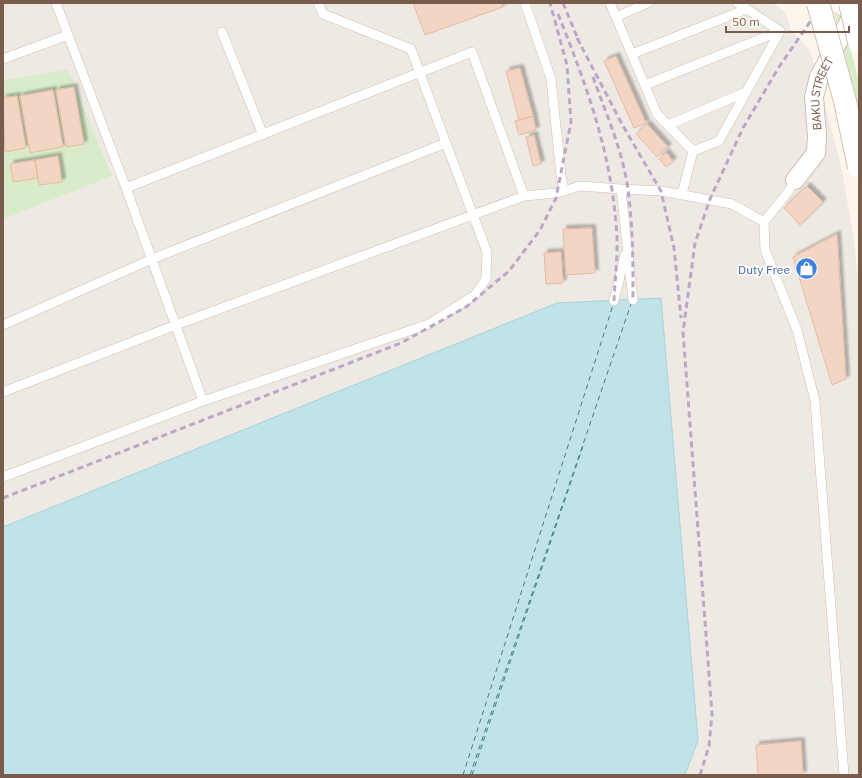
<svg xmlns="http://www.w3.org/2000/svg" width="862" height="778" font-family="'IBM Plex Sans',sans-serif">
	<defs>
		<filter id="shadow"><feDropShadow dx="3.5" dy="-3.5" stdDeviation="1" flood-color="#0004"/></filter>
	</defs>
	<rect width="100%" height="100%" fill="#fdf6ec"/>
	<!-- industrial -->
	<path fill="#efe9e4" d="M3,3H773L785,12L791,30L810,50L815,68L840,161L853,233L859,284V775H685L698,740L661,298L557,303L3,527Z"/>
	<!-- green -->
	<path fill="#d8ecc9" d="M832,3H838L859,81V111Z
		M68,70L112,176L3,219V80Z"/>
	<!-- water -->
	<path fill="#bfe3e8" stroke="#a5d3da" d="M661,298L698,740L685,775H3V527L557,303Z"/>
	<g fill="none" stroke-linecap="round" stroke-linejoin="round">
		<!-- ferry -->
		<path stroke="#437c86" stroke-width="1" stroke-dasharray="5 4" stroke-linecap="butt" d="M463,775L613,305
			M470,775L631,304
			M472,775L583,446"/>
	</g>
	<!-- building -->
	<path fill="#f3d5c3" stroke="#e6bba3" filter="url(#shadow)" d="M413,3H501L503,7L425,35Z
		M616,56L646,123L634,128L604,61Z
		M520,68L533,116L519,120L506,71Z
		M74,87L84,144L66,147L56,90Z
		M53,90L63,147L30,153L20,96Z
		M17,96L26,148L5,152L3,98Z
		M533,116L536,130L519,135L515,121Z
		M647,124L668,147L657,157L636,134Z
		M534,135L541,164L533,166L526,137Z
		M666,152L673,161L666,167L659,159Z
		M58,156L62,182L39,185L35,160Z
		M35,160L38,178L13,182L10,164Z
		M807,186L823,202L800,225L784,208Z
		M592,228L595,273L566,275L563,229Z
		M837,234L846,379L832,385L793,257Z
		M561,252L563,283L546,284L544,253Z
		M801,741L803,775H758L756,745Z"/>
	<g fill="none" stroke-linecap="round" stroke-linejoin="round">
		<defs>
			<path id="lane" d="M56,3L126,188L203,401
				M318,3L323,14L411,49L446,143
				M525,3L551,79L561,175L564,191
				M610,3L657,114L693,151L682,194
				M828,3L851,16
				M616,17L648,3
				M222,32L263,135
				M632,54L747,9
				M3,59L68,35
				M645,85L780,31
				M668,125L746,92
				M693,151L719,141L780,31L738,3
				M795,180L788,192L764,222L765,250L797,330L815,401L844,775
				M126,188L472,52L524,196
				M621,189L661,191L732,204L764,222
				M614,301L625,255
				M3,325L152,259L446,143L487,252L486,279L475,295L429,324L203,401L3,477
				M3,392L176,325L524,196L557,193L580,186L621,189L633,300"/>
			<g id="street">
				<path id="s1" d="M795,180L816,153L817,136L814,97L819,77L852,16L858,9"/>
			</g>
		</defs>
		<!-- lane casing -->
		<use href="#lane" stroke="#d1beb0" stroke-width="10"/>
		<!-- street casing -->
		<use href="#street" stroke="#d1beb0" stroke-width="20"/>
		<!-- lane -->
		<use href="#lane" stroke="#fff" stroke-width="9"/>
		<!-- street -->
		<use href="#street" stroke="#fff" stroke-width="18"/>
		<!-- rail -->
		<path stroke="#b9a8c9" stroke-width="3" stroke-dasharray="6 4" stroke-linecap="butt" d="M563,3L580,44
			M558,14C586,84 610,149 616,224C619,249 615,276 614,301
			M577,38L623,126L661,191L674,248L681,318
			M593,77C606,114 623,151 628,190C633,227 633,263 633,300
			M3,498L401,343L466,307L509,271L540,230L556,198L571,122L567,65L550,3
			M700,775L709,746L712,714L683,332L695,243L710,199L743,128L779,67L823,3"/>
		<defs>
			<path id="secondary-bridge" d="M818,3L845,101L859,167
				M850,3L859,42"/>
		</defs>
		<!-- secondary-bridge casing -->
		<use href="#secondary-bridge" stroke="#d6c0b0" stroke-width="24" stroke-linecap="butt"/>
		<!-- secondary-bridge -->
		<use href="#secondary-bridge" stroke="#fff" stroke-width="22"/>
	</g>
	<!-- icons -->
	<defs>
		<symbol id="shop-disc" viewBox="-11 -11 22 22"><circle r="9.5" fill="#3f7fe0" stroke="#fffaf3"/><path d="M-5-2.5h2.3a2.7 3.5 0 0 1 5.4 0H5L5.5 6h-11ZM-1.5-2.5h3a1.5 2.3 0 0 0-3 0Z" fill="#fff"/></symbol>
	</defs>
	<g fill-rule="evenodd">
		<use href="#shop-disc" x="794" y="256" width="25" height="25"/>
	</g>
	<g text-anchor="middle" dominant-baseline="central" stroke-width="4" stroke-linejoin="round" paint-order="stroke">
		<!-- street labels -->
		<g font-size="12" fill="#7a5c4d" stroke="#fffaf3">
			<text stroke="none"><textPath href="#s1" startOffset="95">BAKU STREET</textPath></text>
		</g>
		<!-- shop labels -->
		<g font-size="12" fill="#366cbe" stroke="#fffaf3" text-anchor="end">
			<text x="790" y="269">Duty Free</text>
		</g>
	</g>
	<!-- border -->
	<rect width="862" height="778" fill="none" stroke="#7a5c4d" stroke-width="8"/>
	<!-- scale -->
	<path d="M726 26v6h123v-6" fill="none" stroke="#7a5c4d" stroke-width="2"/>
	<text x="732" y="26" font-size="12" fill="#7a5c4d" stroke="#fffaf3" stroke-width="3" paint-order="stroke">50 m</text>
</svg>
